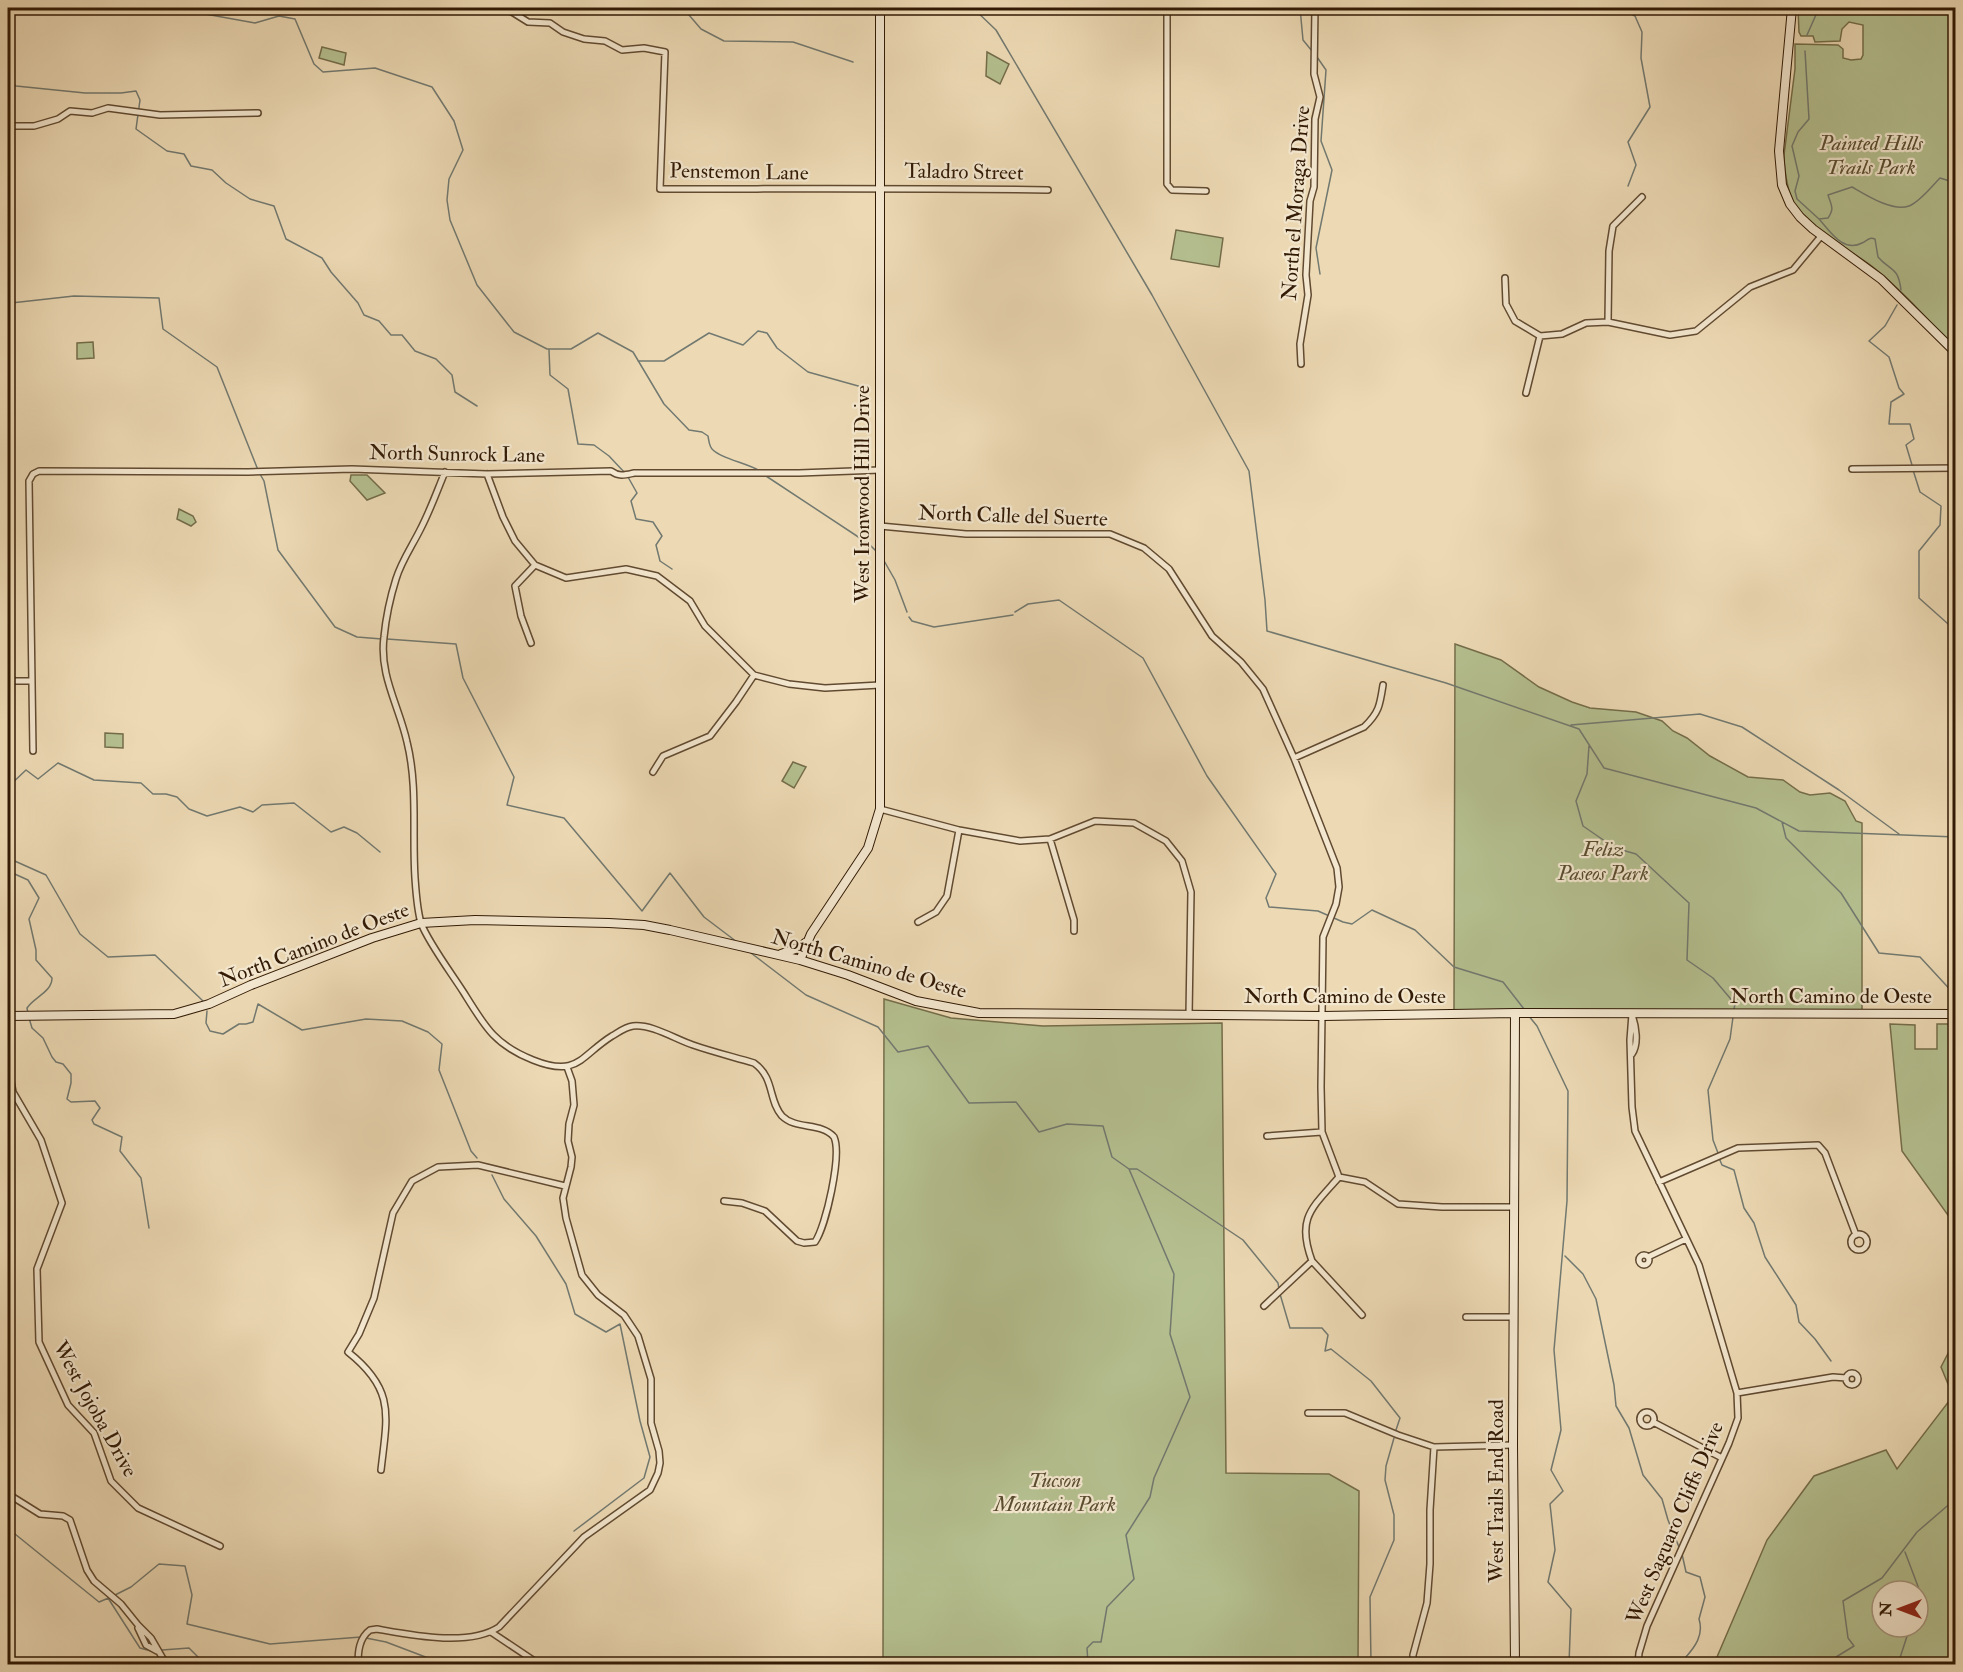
<svg xmlns="http://www.w3.org/2000/svg" width="1963" height="1672" font-family="'IM FELL Double Pica',serif">
	<rect width="100%" height="100%" fill="#eddab5"/>
	<filter id="stains"><feTurbulence type="fractalNoise" baseFrequency=".00333" numOctaves="4"/><feColorMatrix values="0 0 0 0 .2 0 0 0 0 .09 0 0 0 0 .02 0 0 0 .5 -.17"/></filter>
	<radialGradient id="worn" r=".72"><stop offset=".6" stop-color="#630" stop-opacity="0"/><stop offset="1" stop-color="#630" stop-opacity=".3"/></radialGradient>
	<!-- green -->
	<path fill="#b5c090" stroke="#746d4a" stroke-width="1.5" fill-rule="evenodd" d="M1798,8H1955V349C1929,321 1903,291 1873,267C1848,248 1815,234 1796,208C1788,196 1784,169 1784,155L1795,69V44L1838,45L1843,49V58L1851,60L1861,59L1863,55V25L1849,22L1842,29L1840,41L1815,42L1813,36H1801L1799,32Z
		M322,47L346,53L344,65L319,58Z
		M987,52L1009,64L1000,84L986,76Z
		M1176,230L1223,238L1219,267L1171,259Z
		M93,342L94,358L77,359V343Z
		M351,475H367L385,493L367,500L350,481Z
		M179,509L193,516L196,522L191,526L177,519Z
		M1455,644L1501,660L1539,687L1572,702L1590,708L1636,712L1662,721L1673,731L1687,738L1710,756L1748,777L1783,780L1800,792L1810,795L1830,793L1845,801L1856,821L1862,823V1010H1454Z
		M105,733L123,734V748L105,747Z
		M793,762L806,767L794,788L782,781Z
		M884,999L951,1018L1043,1026L1222,1023L1226,1473L1329,1474L1359,1491L1358,1664H883Z
		M1890,1024L1915,1025V1049H1937V1024H1955V1225L1902,1151Z
		M1955,1340V1664H1714L1767,1540L1814,1476L1886,1450L1897,1469L1953,1396L1941,1367ZM1882,1591H1918V1627H1882Z"/>
	<g fill="none" stroke-linecap="round" stroke-linejoin="round">
		<!-- stream -->
		<path stroke="#727970" stroke-width="1.5" d="M172,8L255,23L279,16L295,19L314,64L323,72L375,68L432,87L454,121L463,150L449,179L447,200L450,220L477,285L514,332L547,349H571L598,333L633,352L664,404L689,430L702,432L708,436C709,441 709,447 713,450C722,459 747,463 760,471
			M683,8L701,29L724,41L793,42L853,62
			M973,8L996,30L1152,295L1249,471L1265,600L1267,631L1446,683L1579,729L1604,768L1756,808L1799,831L1956,837
			M1300,8L1303,40L1312,51
			M1620,8L1635,16L1642,32L1641,58L1650,107L1628,142L1636,165L1628,186
			M1807,35L1819,8
			M1805,51L1809,119L1798,132L1792,146L1799,176L1795,191L1797,199L1819,219L1828,218C1835,208 1831,205 1828,195L1852,187C1866,195 1892,212 1909,206C1920,202 1932,186 1940,178L1956,183
			M1317,57L1326,70L1321,141L1332,170L1316,248L1320,274
			M8,78L16,86L85,93H121L136,91L140,100L136,129L167,151L184,154L191,166L212,170L226,183L250,199L274,206L286,239L322,258L331,272L358,303L364,315L379,321L391,335H402L415,351L436,359L452,375L455,392L477,406
			M1819,219C1830,231 1843,253 1862,243C1868,240 1869,237 1875,239L1878,257C1891,272 1898,266 1901,290
			M8,299L11,303L74,296L159,298L163,329L217,367L258,470
			M1897,305L1885,326L1869,341L1889,357L1899,388L1904,394L1891,402L1889,424H1910L1914,439L1906,445L1912,465
			M549,350L550,375L568,389L578,444L594,445L609,456L625,473
			M638,361H664L709,333L743,345L758,331L767,333L777,348L808,372L869,389
			M1913,470L1920,492L1941,506L1940,525L1919,551V598L1956,631
			M260,474L264,481L278,550L335,627L357,637L382,639
			M766,476L869,544L878,553
			M628,477L637,493L631,501L636,519L653,522L662,536L656,545L660,561L672,569
			M883,559L895,580L907,612
			M1015,612L1028,604L1059,600L1143,658L1207,776L1276,874L1266,898L1269,907L1318,911L1343,922L1352,924L1372,910L1415,930L1454,967L1503,982L1524,1009
			M909,617L912,621L934,627L1013,615
			M387,639L456,644L463,678L514,777L507,805L564,818L642,911L670,873L704,917L737,942
			M1571,725L1700,714L1742,727L1839,790L1899,834
			M1589,746L1587,774L1576,801L1583,826L1615,848L1636,854L1689,903L1687,960L1713,978L1735,1004L1734,1009
			M8,787L26,770L38,779L58,763L94,780L141,783L153,794H166L177,797L189,809L207,816L240,807L253,812L262,805L294,803L331,832L344,827L357,833L380,852
			M1782,822L1786,838L1841,893L1879,953L1920,957L1956,996
			M8,858L46,875L80,934L108,957L155,955L203,1001
			M8,871L28,880L39,898L29,919L36,950V960L52,978C52,992 34,997 27,1008L28,1013
			M751,953L806,995L878,1027L898,1052L928,1046L969,1103L1016,1102L1039,1132L1067,1124L1103,1126L1112,1157L1129,1169H1137L1243,1240L1278,1283L1279,1289
			M207,1011L206,1023L210,1031L223,1034L239,1024H246L253,1022L258,1004L302,1030L366,1019L402,1021L428,1032L442,1044L439,1070L471,1151L477,1158
			M1528,1015L1537,1026L1568,1091L1567,1201L1554,1350L1561,1430L1551,1470L1563,1491L1550,1504L1555,1550L1548,1582L1571,1609L1569,1664
			M29,1018L32,1028L43,1038L52,1057L56,1062L63,1064L71,1074V1083L67,1099L71,1102L95,1101L100,1108L92,1120L94,1124L122,1137L120,1151L141,1178L149,1228
			M1718,1153L1713,1140L1708,1090L1730,1039L1733,1017
			M1719,1158L1722,1165L1734,1170L1744,1208L1754,1223L1765,1257L1796,1305L1799,1322L1815,1339L1831,1361
			M492,1175L504,1199L536,1236L566,1284L575,1314L606,1332L620,1324L640,1421L650,1457L644,1478L574,1531
			M1956,1190L1954,1199L1956,1209
			M1565,1256L1583,1274L1596,1299L1614,1385L1616,1406L1629,1428L1643,1475L1662,1499L1668,1520L1679,1547
			M1280,1294L1290,1328H1322L1328,1335L1325,1351L1331,1349L1371,1381L1400,1418L1396,1430
			M8,1521L15,1534L99,1602L111,1597
			M1905,1552L1919,1589L1918,1594
			M1682,1554L1686,1572L1700,1577L1705,1597L1699,1619C1704,1635 1695,1647 1685,1658V1664
			M115,1595L131,1587L159,1564L185,1566L192,1595L187,1624L270,1644L361,1637
			M108,1598L140,1648L151,1651
			M366,1638L386,1642L444,1664
			M162,1650L189,1648L205,1664
			M1088,1664L1087,1648L1093,1642H1101L1107,1607L1134,1579L1126,1535L1150,1497L1154,1478L1190,1397L1170,1334L1174,1274L1129,1169
			M1371,1664L1370,1597L1394,1540V1515L1385,1480L1386,1466L1394,1438
			M1833,1664L1836,1657L1854,1646L1848,1638L1843,1601L1882,1578L1917,1532L1953,1501L1956,1490
			M1898,1664L1910,1627"/>
		<defs>
			<path id="street" d="M498,8L512,12L528,22L550,23L563,32L584,39L605,41L622,50L644,48L665,52L660,189C789,189 918,188 1048,190
				M1167,8V184L1172,190L1206,191
				M8,126H34L58,119L70,111L92,113L108,108L160,115L258,113
				M1505,278L1506,304L1515,321L1540,336L1562,334L1586,323L1608,322L1670,335L1696,331L1750,287L1793,270L1822,235
				M1608,322L1609,251L1613,226L1642,197
				M1301,364L1300,344L1308,295L1306,275L1310,201L1314,187L1315,119L1320,97L1314,74L1315,8
				M1526,393L1540,336
				M1852,469L1956,468
				M445,472C437,491 430,511 420,530C412,546 401,562 396,579C390,598 386,617 384,637C379,675 399,706 407,742C418,786 412,833 415,878C416,892 417,909 421,923C428,942 452,974 464,993C485,1027 495,1045 533,1060C578,1078 580,1056 612,1036C619,1032 625,1027 633,1026C652,1024 675,1039 693,1045C713,1052 734,1057 754,1063C775,1078 768,1100 782,1116C796,1130 821,1122 834,1137C842,1155 826,1226 815,1242L804,1243L797,1241L765,1211L742,1203L724,1201
				M487,474L503,517L515,541L535,565L515,586L521,616L531,643
				M880,526L966,534H1110L1144,548L1169,569L1212,636L1241,662L1263,689L1294,758L1337,868L1339,887L1336,904L1323,937L1321,1087L1322,1132L1339,1177L1365,1182L1398,1204L1442,1207H1514
				M535,565L566,578L626,569L657,576L690,601L705,626L754,675L789,684L825,688L880,685
				M8,681H32
				M33,751L29,481L33,474L39,471L248,472L352,469L487,474L611,471C619,477 625,475 634,473H799L880,470
				M1294,758L1364,727C1379,713 1380,705 1383,685
				M653,772L663,756L710,736L736,702L754,675
				M880,809L959,830L1020,841L1050,839L1095,821L1134,823L1166,841L1182,861L1191,892L1189,1015
				M1050,839L1074,920V931
				M918,922L936,912L947,896L959,830
				M1632,1014L1630,1040L1632,1107L1635,1131L1699,1265L1737,1393L1738,1418L1729,1443L1647,1626L1639,1653L1638,1664
				M1632,1054C1639,1044 1636,1026 1632,1015
				M8,1065L13,1092L41,1140L62,1203L37,1269L39,1342L68,1405L94,1433L111,1481L138,1508L220,1546
				M1267,1136L1322,1132
				M1659,1182L1738,1148L1818,1145L1825,1153L1856,1235
				M1851 1242a8 8 0 1 1 16 0a8 8 0 1 1-16 0Z
				M1639 1260a5 5 0 1 1 10 0a5 5 0 1 1-10 0Z
				M1648,1257L1686,1239
				M1312,1261L1362,1315
				M1264,1306L1312,1261C1296,1218 1312,1208 1339,1177
				M1466,1317H1514
				M1846 1379a6 6 0 1 1 12 0a6 6 0 1 1-12 0Z
				M1737,1393L1833,1377L1846,1378
				M1640 1419a7 7 0 1 1 14 0a7 7 0 1 1-14 0Z
				M1308,1413H1345L1398,1435L1434,1447L1513,1445
				M1653,1422L1722,1458
				M381,1470C387,1416 396,1390 348,1352L359,1334L374,1298L393,1213L412,1181L438,1167L478,1165L565,1186
				M8,1494L40,1514L63,1516L70,1520L87,1570L94,1581L121,1604L138,1625L151,1638L166,1664
				M138,1628L146,1645L157,1651
				M491,1632L539,1664
				M358,1664C358,1652 359,1638 370,1630L377,1629C411,1635 469,1647 499,1627L584,1537L650,1490L658,1473L660,1463L659,1451L651,1423V1379L638,1336L624,1315L598,1295L582,1275L566,1218L563,1198L571,1167L572,1157L568,1141L569,1124L574,1105L572,1081L567,1067
				M1413,1664V1655L1427,1603L1430,1564V1510L1434,1447"/>
			<path id="secondary" d="M1792,8L1779,151L1782,185L1790,204L1800,217L1813,229L1881,279L1956,353
				M781,954L801,947L805,943
				M800,960L811,934L868,848L880,809V8
				M8,1016L174,1014L209,1004L251,985L372,938L421,923L475,920L609,923L644,925L670,930L800,960L848,975L916,1001L979,1013L1322,1016L1515,1013L1956,1014
				M1515,1664L1513,1445L1515,1013"/>
		</defs>
		<!-- street casing -->
		<use href="#street" stroke="#614a31" stroke-width="8"/>
		<!-- secondary casing -->
		<use href="#secondary" stroke="#321a05" stroke-width="10"/>
		<!-- street -->
		<use href="#street" stroke="#f3e7cf" stroke-width="5"/>
		<!-- secondary -->
		<use href="#secondary" stroke="#f3e7cf" stroke-width="8"/>
	</g>
	<g text-anchor="middle" dominant-baseline="central" stroke-width="4.5" stroke-linejoin="round" paint-order="stroke">
		<!-- park labels -->
		<g font-size="21" font-style="italic" fill="#594c2f" stroke="#f3e7cf">
			<text x="1871" y="143">Painted Hills<tspan x="1871" dy="24">Trails Park</tspan></text>
			<text x="1603" y="849">Feliz<tspan x="1603" dy="24">Paseos Park</tspan></text>
			<text x="1055" y="1480">Tucson<tspan x="1055" dy="24">Mountain Park</tspan></text>
		</g>
		<!-- street labels -->
		<g font-size="21" fill="#321a05" stroke="#f3e7cf">
			<text transform="translate(739 172) rotate(1)">Penstemon Lane</text>
			<text transform="translate(964 172) rotate(1)">Taladro Street</text>
			<text transform="translate(1296 203) rotate(-86)">North el Moraga Drive</text>
			<text transform="translate(457 454) rotate(1)">North Sunrock Lane</text>
			<text transform="translate(862 494) rotate(-90)">West Ironwood Hill Drive</text>
			<text transform="translate(1013 516) rotate(2)">North Calle del Suerte</text>
			<text transform="translate(314 945) rotate(-21)">North Camino de Oeste</text>
			<text transform="translate(869 964) rotate(16)">North Camino de Oeste</text>
			<text x="1345" y="996">North Camino de Oeste</text>
			<text x="1831" y="996">North Camino de Oeste</text>
			<text transform="translate(95 1409) rotate(61)">West Jojoba Drive</text>
			<text transform="translate(1496 1491) rotate(-90)">West Trails End Road</text>
			<text transform="translate(1675 1523) rotate(-67)">West Saguaro Cliffs Drive</text>
		</g>
	</g>
	<!-- margin -->
	<rect width="1963" height="1672" fill="none" stroke="#eddab5" stroke-width="30"/>
	<rect x="9" y="9" width="1945" height="1654" fill="none" stroke="#321a05" stroke-width="3"/>
	<rect x="15" y="15" width="1933" height="1642" fill="none" stroke="#321a05" stroke-width="1.5"/>
	<!-- north arrow -->
	<g transform="translate(1900 1609) rotate(270)"><circle r="28" fill="#f3e7cf" stroke="#a6957e" stroke-width="1.5"/>
	<path d="M0-4.5L10 22L0 15L-10 22Z" fill="#8f2418"/>
	<text y="-9" font-size="16" font-weight="bold" text-anchor="middle" fill="#321a05">N</text>
	</g>
	<rect width="100%" height="100%" filter="url(#stains)"/>
	<rect width="100%" height="100%" fill="url(#worn)"/>
</svg>
